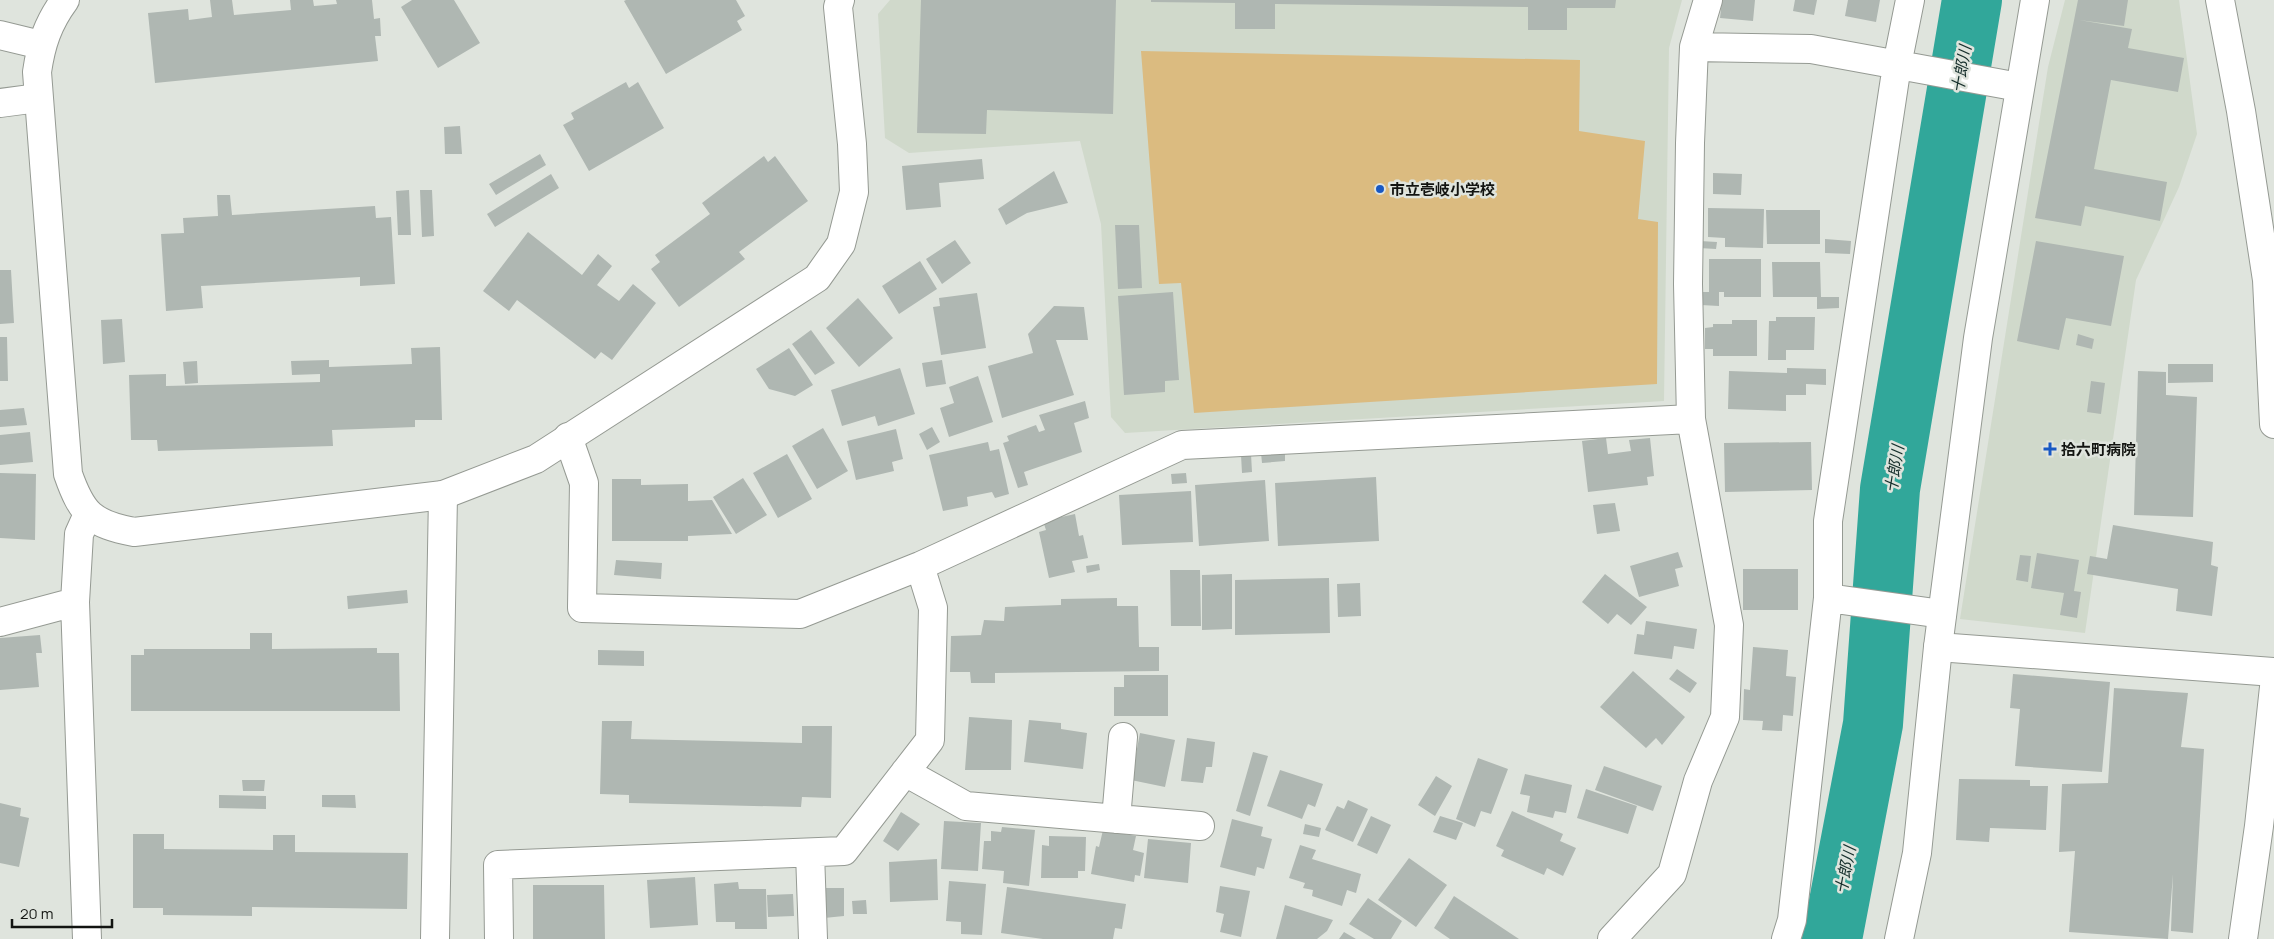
<svg xmlns="http://www.w3.org/2000/svg" width="2274" height="939" font-family="Manrope,'Noto Sans JP',sans-serif">
	<rect width="100%" height="100%" fill="#dfe4dd"/>
	<!-- built -->
	<path fill="#d0d9cb" d="M890,0H1682L1669,48L1664,401L1125,433L1111,417L1101,224L1080,141L909,153L885,138L878,14Z
		M2065,0H2179L2197,134L2179,187L2136,280L2085,633L1960,619L2048,67Z"/>
	<!-- green -->
	<path fill="#dbbb80" d="M1141,51L1580,60L1579,131L1645,141L1638,219L1658,222L1657,384L1194,413L1181,283L1159,284Z"/>
	<g fill="none" stroke-linecap="round" stroke-linejoin="round">
		<!-- river -->
		<path stroke="#31a79a" stroke-width="60" d="M1832,939L1873,724L1890,489L1972,0"/>
	</g>
	<!-- building -->
	<path fill="#afb7b2" d="M210,0H232L234,15L291,10L290,0H313L314,6L337,4L336,0H372L374,19L380,18L381,36H375L378,61L155,83L148,13L188,9L189,20L212,17Z
		M412,0H454L480,43L438,68L401,7Z
		M626,0H736L745,16L737,21L742,30L666,74L624,1Z
		M921,0H1116L1113,114L987,110L986,134L917,133Z
		M1151,0H1616L1615,8H1567V30H1528V7L1275,4V29H1235V3L1151,2Z
		M1722,0H1755L1753,21L1720,18Z
		M1795,0H1817L1814,15L1793,11Z
		M1848,0H1880L1876,22L1845,16Z
		M2078,0H2128L2124,26L2079,20L2132,29L2128,48L2184,58L2178,92L2111,80L2094,169L2167,182L2160,221L2085,206L2081,226L2035,218Z
		M626,82L629,88L638,82L664,128L589,171L563,125L574,119L571,113Z
		M460,126L462,154H445L444,127Z
		M540,154L546,165L496,195L489,184Z
		M764,156L768,162L775,156L808,201L739,252L745,259L679,307L651,269L660,262L655,255L710,214L702,203Z
		M982,159L984,179L939,183L941,207L906,210L902,166Z
		M1054,171L1068,203L1027,213L1006,225L998,209Z
		M1713,173L1742,174L1741,195L1713,194Z
		M551,174L559,188L495,227L487,214Z
		M409,190L411,235H398L396,191Z
		M420,190H432L434,236L422,237Z
		M217,195H230L232,215L375,206L376,218L391,217L395,284L360,286V277L201,286L203,308L166,311L161,234L184,233L183,218L218,216Z
		M1708,208L1764,209L1763,248L1725,247V238L1708,237Z
		M1766,210H1820V244H1767Z
		M1115,225H1139L1142,288L1118,289Z
		M528,232L582,275L598,254L612,266L597,285L619,301L633,284L656,303L612,360L601,352L595,359L517,300L509,311L483,291Z
		M1825,239L1851,241L1850,254L1825,253Z
		M955,240L971,263L942,284L926,259Z
		M1700,241L1717,242L1716,249L1699,248Z
		M2036,241L2124,256L2111,326L2066,318L2059,350L2017,341Z
		M1709,259H1761V297H1724V292H1719V306L1701,305V292H1709Z
		M920,261L937,289L899,314L882,286Z
		M1772,262H1820L1821,297H1839V308L1817,309V297H1773Z
		M0,270H11L14,323L0,324Z
		M1173,292L1179,380L1165,381V392L1124,395L1118,296Z
		M977,293L986,348L941,355L933,307L940,306L939,298Z
		M858,298L893,338L859,367L826,328Z
		M1054,306L1084,307L1088,340H1056L1074,395L1002,418L988,366L1033,353L1028,334Z
		M1776,317H1815L1814,350H1786V360H1768L1769,321H1776Z
		M122,319L125,362L103,364L101,320Z
		M1732,320H1757V356H1713V349H1705V328L1713,327V324H1732Z
		M811,330L835,363L815,375L792,344Z
		M2078,334L2094,339L2092,349L2076,345Z
		M0,337H7L8,381H0Z
		M440,347L442,420H415V427L332,430L333,446L158,451L157,440H131L129,375L166,374V386L320,382V374L292,375L291,361L329,360V367L412,364L411,348Z
		M789,348L813,385L795,396L769,389L756,369Z
		M942,360L946,384L926,387L922,363Z
		M197,361L198,383L185,384L183,362Z
		M2168,364H2213V382L2168,383Z
		M900,368L915,414L878,426L875,416L842,426L831,390Z
		M1787,368L1826,369V385L1806,384V395H1786V411L1728,409L1729,371L1787,373Z
		M2138,371L2166,372V395L2197,397L2193,517L2134,515Z
		M978,376L993,422L949,437L940,408L954,403L949,387Z
		M2091,381L2105,383L2101,414L2087,412Z
		M1085,401L1089,418L1074,423L1082,452L1024,472L1028,485L1018,488L1003,443L1009,441L1007,436L1036,425L1039,432L1045,430L1039,415Z
		M24,408L27,425L0,427V410Z
		M932,427L940,442L927,450L919,434Z
		M823,428L848,471L817,489L792,446Z
		M896,429L903,459L892,462L894,471L856,480L847,441Z
		M30,432L33,462L0,465V435Z
		M1606,438L1608,454L1631,451L1629,440L1650,438L1654,476L1647,477L1648,485L1588,492L1582,441Z
		M988,442L990,451L999,449L1009,494L995,498L992,492L967,497L968,506L943,511L929,455Z
		M1811,442L1812,490L1725,492L1724,443Z
		M1285,452V461L1262,463L1261,453Z
		M787,454L812,499L778,518L753,473Z
		M1251,454L1252,472L1242,473L1241,455Z
		M0,473L36,474L35,540L0,538Z
		M1186,473L1187,483L1172,484L1171,474Z
		M1376,477L1379,541L1278,546L1275,483Z
		M743,478L767,515L736,534L713,497Z
		M612,479H641V485L688,484V501L712,500L732,534L688,536V541H612Z
		M1265,480L1269,541L1199,546L1195,485Z
		M1191,491L1193,542L1122,545L1119,495Z
		M1615,503L1620,531L1597,534L1593,505Z
		M1075,514L1079,536L1083,535L1088,558L1072,561L1075,572L1049,578L1039,532L1046,530L1043,521Z
		M2113,525L2213,542L2211,565L2218,567L2212,616L2176,611L2178,589L2087,574L2090,556L2107,559Z
		M1678,552L1683,567L1675,569L1679,586L1639,597L1630,566Z
		M2037,553L2079,560L2074,591L2081,592L2077,618L2060,615L2064,593L2031,588Z
		M2020,555L2031,556L2028,582L2016,580Z
		M616,560L662,563L661,579L614,575Z
		M1099,564L1100,570L1087,573L1086,566Z
		M1743,569H1798V610H1743Z
		M1170,570H1200L1201,626H1171Z
		M1232,574V629L1202,630V575Z
		M1605,574L1647,607L1631,625L1617,614L1608,624L1582,602Z
		M1329,578L1330,633L1235,635V580Z
		M1360,583L1361,616L1338,617L1337,584Z
		M407,590L408,603L348,609L347,596Z
		M1117,598V606H1138L1139,647H1159V671L995,673V683H971L970,672H950L951,636L981,635L984,620L1004,621L1005,607L1061,605V599Z
		M1646,621L1697,629L1694,649L1674,646L1672,659L1634,654L1637,634L1644,635Z
		M250,633H272V649L377,648V653H399L400,711H131V655H144V649H250Z
		M40,635L42,653H36L39,687L0,690V638Z
		M1753,647L1788,650L1786,676L1796,677L1793,716L1783,715L1782,731L1762,730L1763,721L1743,720L1744,689L1750,690Z
		M598,650L644,651V666L598,665Z
		M1677,669L1697,683L1690,693L1669,679Z
		M1633,671L1685,717L1662,745L1656,738L1646,748L1600,707Z
		M2013,674L2110,682L2102,772L2015,766L2020,709L2010,708Z
		M1124,675H1168V716H1114V687H1124Z
		M2114,688L2188,693L2181,747L2204,749L2193,933L2171,931L2173,874L2168,939L2069,932L2075,851L2059,852L2062,784L2108,783Z
		M969,717L1012,720L1011,770H965Z
		M1029,720L1061,723V729L1087,733L1083,769L1024,762Z
		M602,721H632L631,739L802,743V726H832L831,798L802,797L801,807L629,803V795L600,794Z
		M1140,733L1175,740L1165,787L1131,780Z
		M1187,738L1215,742L1212,767H1206L1203,783L1181,781Z
		M1253,752L1268,756L1250,816L1236,811Z
		M1478,758L1508,769L1491,814L1481,811L1475,827L1456,819Z
		M1604,766L1662,786L1653,811L1595,790Z
		M1280,770L1323,784L1315,807L1308,804L1302,819L1267,806Z
		M1525,774L1572,785L1566,813L1555,811L1553,818L1527,812L1530,796L1520,794Z
		M1436,776L1452,786L1435,816L1418,805Z
		M1959,779L2030,780V786H2048L2046,830L1990,828L1989,842L1956,840Z
		M242,780H265L264,791H243Z
		M1586,789L1637,806L1628,834L1577,818Z
		M219,795L266,796V809L219,808Z
		M322,795H355L356,808L322,807Z
		M1348,800L1368,809L1353,842L1325,830L1337,806L1344,809Z
		M0,803L21,808L20,816L29,818L19,867L0,863Z
		M1512,811L1563,834L1560,841L1576,848L1563,876L1547,868L1544,875L1501,856L1504,850L1496,846Z
		M901,812L920,824L898,851L883,841Z
		M1371,816L1391,825L1377,854L1357,845Z
		M1440,816L1463,823L1456,840L1433,832Z
		M1232,819L1263,827L1261,836L1272,839L1264,869L1257,867L1255,876L1220,867Z
		M944,821L981,823L978,871L941,869Z
		M1305,824L1321,828L1319,837L1303,834Z
		M1002,827L1035,830L1029,886L1003,883L1004,871L982,869L984,841H991V831L1001,832Z
		M1103,830L1136,836L1133,850L1144,853L1140,876L1135,875L1134,882L1091,874L1096,846L1099,847Z
		M133,834H164V849L273,850V835H295V852L408,853L407,909L252,907V916L163,915V908H133Z
		M1049,836L1086,837L1085,871H1078V878H1041L1042,845L1049,846Z
		M1148,839L1191,843L1188,883L1144,878Z
		M1300,845L1316,850L1312,859L1361,874L1356,893L1347,890L1342,906L1312,896L1313,890L1303,888L1305,883L1289,878Z
		M1409,858L1447,885L1416,927L1378,900Z
		M937,859L938,900L890,902L889,862Z
		M695,877L698,925L650,928L647,880Z
		M949,881L986,884L982,935L961,934V922L946,921Z
		M738,882L739,889H766L767,929H735V922H716L714,884Z
		M533,885H604L605,939H533Z
		M1220,886L1250,891L1241,937L1220,932L1224,914L1216,912Z
		M1007,887L1126,904L1122,929L1115,928L1113,939H1043L1001,933Z
		M825,888H844V916L824,918Z
		M793,894L794,916L768,917L767,895Z
		M1454,896L1519,939H1450L1434,928Z
		M1368,898L1402,921L1391,939H1374L1349,924Z
		M866,900L867,914H853L852,901Z
		M1285,905L1333,920L1327,931L1317,939H1276Z
		M1344,932L1356,939H1339Z"/>
	<g fill="none" stroke-linecap="round" stroke-linejoin="round">
		<defs>
			<path id="street" d="M0,35L41,45
				M1694,47L1811,49L2019,87
				M0,103L38,98
				M568,437L584,483L582,608L800,614L920,566L1182,445L1691,419
				M1828,598L1942,614
				M0,622L75,602
				M1938,647L2274,672
				M905,772L966,806L1200,826
				M1116,819L1123,737
				M810,853L813,939
				M87,939L75,602L79,534L88,514
				M435,939L443,495
				M499,939L498,865L844,851L930,740L933,608L920,566
				M1612,939L1672,874L1698,781L1725,717L1729,625L1691,419L1688,284L1690,143L1694,47L1708,0
				M1786,939L1792,920L1828,598V521L1897,65L1910,0"/>
			<path id="secondary" d="M65,0C48,23 41,44 37,72L68,474C82,514 92,524 134,532L443,495L536,459L817,278L841,244L854,192L852,144L838,7L840,0
				M2220,0L2241,111L2267,280L2274,424
				M1899,939L1917,853L1938,647L1978,338L2035,0
				M2243,939L2259,826L2274,687"/>
		</defs>
		<!-- street casing -->
		<use href="#street" stroke="#959a93" stroke-width="30"/>
		<!-- secondary casing -->
		<use href="#secondary" stroke="#959a93" stroke-width="30"/>
		<!-- street -->
		<use href="#street" stroke="#fff" stroke-width="28"/>
		<!-- secondary -->
		<use href="#secondary" stroke="#fff" stroke-width="28"/>
	</g>
	<!-- markers -->
	<g fill="#1858c3" stroke="#dfe4dd" stroke-width="2">
		<circle cx="1380" cy="189" r="5"/>
		<path d="M2047.5 441.5h5v5h5v5h-5v5h-5v-5h-5v-5h5z"/>
	</g>
	<g text-anchor="middle" dominant-baseline="central" stroke-width="5" stroke-linejoin="round" paint-order="stroke">
		<!-- poi labels -->
		<g font-size="15" font-weight="bold" fill="#121411" stroke="#dfe4dd" text-anchor="start">
			<text x="1390" y="189">市立壱岐小学校</text>
			<text x="2061" y="449">拾六町病院</text>
		</g>
		<!-- water labels -->
		<g font-size="16" font-style="italic" fill="#162f2c" stroke="#dfe4dd">
			<text transform="translate(1961 69) rotate(-80)">十郎川</text>
			<text transform="translate(1894 469) rotate(-81)">十郎川</text>
			<text transform="translate(1845 870) rotate(-79)">十郎川</text>
		</g>
	</g>
	<!-- scale -->
	<path d="M12 919v8h100v-8" fill="none" stroke="#121411" stroke-width="2.5"/>
	<text x="20" y="919" font-size="15" fill="#121411" stroke="#dfe4dd" stroke-width="4" paint-order="stroke">20 m</text>
</svg>
